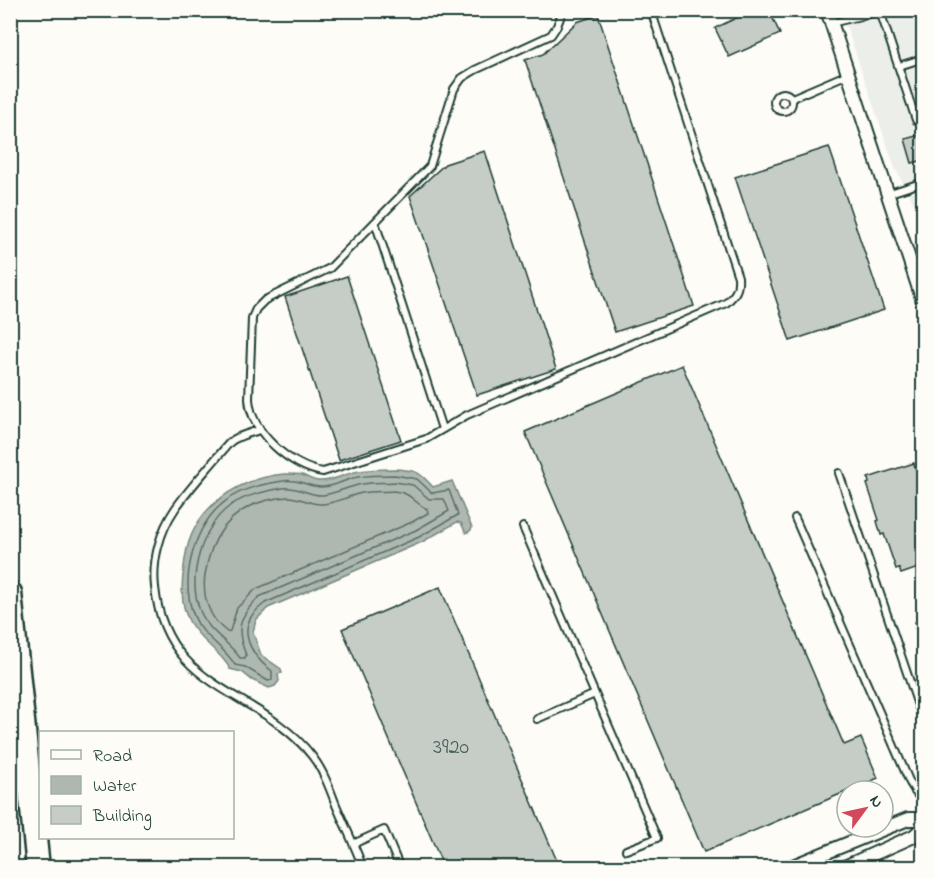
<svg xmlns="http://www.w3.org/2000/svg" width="934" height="878" font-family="'Indie Flower',sans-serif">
	<rect width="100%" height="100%" fill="#fdfcf7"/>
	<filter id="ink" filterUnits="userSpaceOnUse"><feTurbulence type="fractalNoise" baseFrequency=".0167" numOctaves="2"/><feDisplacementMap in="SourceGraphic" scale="12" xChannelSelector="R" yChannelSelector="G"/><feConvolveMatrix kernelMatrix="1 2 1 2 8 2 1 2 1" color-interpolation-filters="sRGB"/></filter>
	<g filter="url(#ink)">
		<!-- built -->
		<path fill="#eceee9" d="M841,11H923V209L918,211L895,168Z"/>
		<!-- water -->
		<path fill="#aeb8b1" stroke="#75877f" stroke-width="1.5" d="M395,469C417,471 418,470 433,487L452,481L472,528L470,531L466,533L461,523L457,522L422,542L268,608L256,620L253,632L261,655L281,669L282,673L278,674L279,681L275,686L269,688L252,680L242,672L230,669C221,651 200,642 189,621C179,601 182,580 185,559C192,508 236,479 284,474C289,474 298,474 302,475C308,477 313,481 319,481C333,482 345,473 359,471C371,469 383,469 395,469Z"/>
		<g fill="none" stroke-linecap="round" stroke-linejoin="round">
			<!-- shore -->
			<path stroke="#586e66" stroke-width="1.5" d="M395,475L417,479L432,493L449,490L458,515L419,537L265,603C260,607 254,612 251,617C239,637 256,660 272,671V680L268,681L245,667L235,665C224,646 202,637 194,616C179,578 194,524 227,500C242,488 264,484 283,481C299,478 309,488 323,487C336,486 346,479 358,477C370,475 383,475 395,475Z
				M395,482L413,485L429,499H444L449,511L416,530L259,597C239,616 235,629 246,655L245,658H240C228,641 209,632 201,613C186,579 201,527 231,505C246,495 266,491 283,488C298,486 309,496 323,495C336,493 346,488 358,485C370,482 383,483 395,482Z
				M394,491C414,494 411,501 427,509L428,513L412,522L256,589L237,608L230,631L227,632C209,619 202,596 205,575C212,528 238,501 287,497C299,496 310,505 322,504C337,503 348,496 362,493C372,491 384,492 394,491Z"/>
		</g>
		<!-- building -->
		<path fill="#c6cdc7" stroke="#1f3d34" stroke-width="1.5" d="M753,10H769L780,34L729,57L715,28Z
			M598,15L694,306L615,332L525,60L543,54L577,22Z
			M924,134V160L912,163L905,139Z
			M829,147L884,310L790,341L735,177Z
			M485,151L556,369L477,395L410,196L445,164Z
			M347,276L401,440L339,460L285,297Z
			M682,365L844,745L861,738L878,778L704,852L525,432Z
			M914,463L915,468L917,467L924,486V566L901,574L899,568L896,569L884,534L881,535L877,521L879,520L867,484L869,483L868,478Z
			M440,587L560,868H444L342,629Z
			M924,620V655L915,628H917L915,622Z"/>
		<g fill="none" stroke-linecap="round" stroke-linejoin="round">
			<defs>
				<path id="lane" d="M563,10L557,26L551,35L475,70L462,78L454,89L430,166L330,268L265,300L256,309L252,318L249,399C251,433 291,467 323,472L426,439L467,415L726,303C735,295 739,290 738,277L651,10
					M922,10L924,14
					M880,11L916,120L924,117
					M831,23L882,11
					M899,66L924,58
					M774 102a9 9 0 1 1 18 0a9 9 0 1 1-18 0Z
					M792,98L848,74
					M887,194L924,182
					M375,222L442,429
					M259,430C251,433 241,435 233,440C228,443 223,451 218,456C203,474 188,490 175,509C160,531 152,560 155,587C165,692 260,689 312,756C323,770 330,789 336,805C345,826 355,846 363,868
					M839,473L924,723
					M795,518L910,783L924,805
					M523,527L657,838L626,850
					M537,719L595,694
					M915,792L924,777
					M353,844L384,830L400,868"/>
				<path id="street" d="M827,10L924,304
					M788,868L908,819H924
					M842,868L914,836L924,827"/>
				<path id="highway" d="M10,593L38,868"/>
			</defs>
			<!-- lane casing -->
			<use href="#lane" stroke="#1f3d34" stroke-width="10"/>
			<!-- street casing -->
			<use href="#street" stroke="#1f3d34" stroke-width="16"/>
			<!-- highway casing -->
			<use href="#highway" stroke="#1f3d34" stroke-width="27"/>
			<!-- lane -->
			<use href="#lane" stroke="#fdfcf7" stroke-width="6"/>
			<!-- street -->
			<use href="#street" stroke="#fdfcf7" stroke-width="12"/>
			<!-- highway -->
			<use href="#highway" stroke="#fdfcf7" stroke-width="22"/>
		</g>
	</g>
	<g text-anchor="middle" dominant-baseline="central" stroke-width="4.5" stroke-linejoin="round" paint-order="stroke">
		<!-- number labels -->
		<g font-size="22" fill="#496159">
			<text x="451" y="748">3920</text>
		</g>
	</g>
	<!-- margin -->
	<rect width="934" height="878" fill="none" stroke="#fdfcf7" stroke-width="36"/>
	<rect x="18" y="18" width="898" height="842" fill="none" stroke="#1f3d34" stroke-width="2" filter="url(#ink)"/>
	<!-- legend -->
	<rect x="39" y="731" width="195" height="108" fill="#fdfcf7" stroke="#a4b0a9" stroke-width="1.5"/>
	<rect x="51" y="750" width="30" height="9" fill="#fdfcf7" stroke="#a4b0a9" stroke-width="1.5"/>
	<text x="93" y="761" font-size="18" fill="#1f3d34">Road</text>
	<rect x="51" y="776" width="30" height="18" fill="#aeb8b1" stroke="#a4b0a9" stroke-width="1.5"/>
	<text x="93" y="791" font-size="18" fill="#1f3d34">Water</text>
	<rect x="51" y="806" width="30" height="18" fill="#c6cdc7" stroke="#a4b0a9" stroke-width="1.5"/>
	<text x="93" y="821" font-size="18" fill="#1f3d34">Building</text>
	<!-- north arrow -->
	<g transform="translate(865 809) rotate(57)"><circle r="28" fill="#fdfcf7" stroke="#a4b0a9" stroke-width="1.5"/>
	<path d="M0-4.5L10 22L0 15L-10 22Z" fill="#d1495b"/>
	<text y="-9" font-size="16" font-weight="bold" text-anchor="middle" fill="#1f3d34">N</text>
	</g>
</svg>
